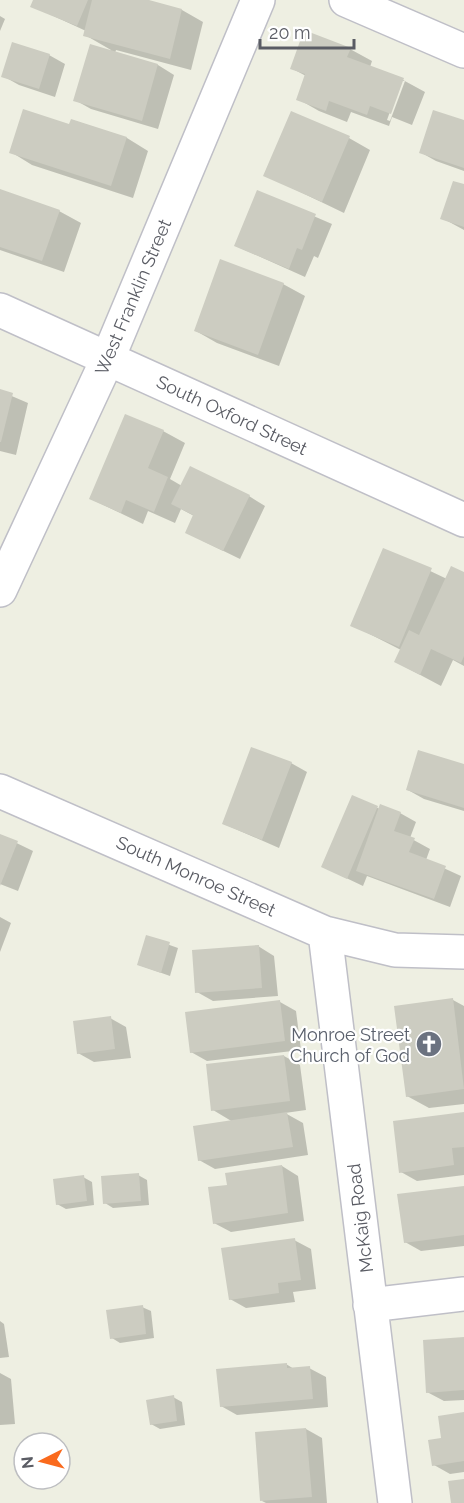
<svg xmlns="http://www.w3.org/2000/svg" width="464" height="1503" font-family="Raleway,sans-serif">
	<rect width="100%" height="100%" fill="#eeefe2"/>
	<!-- shadow -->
	<path fill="#0003" fill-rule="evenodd" d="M34,0H143L182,10L203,22L191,70L116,50L115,53L158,65L174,75L158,129L91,109L75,100L111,50L85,35L86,31L32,6Z
		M0,16L5,19L0,31Z
		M350,49L372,61L370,67L403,80L425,92L412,125L392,117L389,126L351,112L347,122L319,111L298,99L306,76L291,68ZM401,81H405L390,121L387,120Z
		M49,55L65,64L55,97L19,85L3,76Z
		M72,120L127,138L148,151L133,198L32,165L11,152L69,126Z
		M464,122V171L436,161L420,152Z
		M349,138L370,150L344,213L265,175Z
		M464,186V230L442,218Z
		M0,190L59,211L81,223L64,272L0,250Z
		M258,192L332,224L318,258L314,256L305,277L236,246Z
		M283,284L305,296L279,366L217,343L196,331Z
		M0,391L28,403L16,455L0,451Z
		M163,431L185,443L170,479L182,486L249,496L265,506L240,559L203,541L194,516L181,509L175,523L148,511L143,524L91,499Z
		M384,549L447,579L464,574V666L453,660L441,686L396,662L401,650L352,625Z
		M291,763L307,772L279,848L224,824Z
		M464,765V811L424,799L408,790Z
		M353,797L380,809L400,813L416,822L410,838L430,849L426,860L461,876L450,907L367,876L363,886L323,867Z
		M0,835L33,851L18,891L0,884Z
		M0,917L11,923L0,952Z
		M147,937L178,948L170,976L139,965Z
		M258,946L274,956L278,996L213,1001L197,992Z
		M453,1000L464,1006V1104L429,1108L407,1096Z
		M280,1002L296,1011L301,1050L207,1061L191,1052Z
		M110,1018L126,1027L131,1058L94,1062L78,1053Z
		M284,1056L300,1065L306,1110L285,1113L303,1123L308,1155L215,1169L199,1160L233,1122L213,1110L207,1065Z
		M464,1113V1175L417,1181L401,1172Z
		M282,1166L298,1176L304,1221L231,1232L214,1223L229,1186Z
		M138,1175L147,1180L149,1205L113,1208L105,1203Z
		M83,1177L92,1182L94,1205L66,1209L57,1204Z
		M464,1188V1246L421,1251L405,1242Z
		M294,1240L311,1249L316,1289L293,1292L295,1302L246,1308L230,1299Z
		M142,1307L151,1311L154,1338L120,1343L112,1338Z
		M0,1321L4,1324L9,1357L0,1358Z
		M464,1339V1400L444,1401L427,1392Z
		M286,1364L294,1369L309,1368L326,1377L328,1407L237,1415L221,1406Z
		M0,1373L11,1379L15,1424L0,1425Z
		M173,1397L182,1402L185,1425L160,1429L151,1424Z
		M464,1414V1472L450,1474L434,1465L443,1439Z
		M306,1429L322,1438L327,1503H266L262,1501Z"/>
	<!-- building -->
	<path fill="#ccccc1" d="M33,0H88L77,26L30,7Z
		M92,0H149L182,9L170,59L83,36Z
		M304,30L351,48L347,57L404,78L391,114L370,106L367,115L329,101L326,111L296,100L305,74L290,69Z
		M12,42L50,54L39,89L1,77Z
		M90,44L158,64L142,121L73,101Z
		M23,109L69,124L71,119L127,137L111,186L9,153Z
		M433,110L464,120V168L419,153Z
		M291,111L350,136L322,202L263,176Z
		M453,181L464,184V227L440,219Z
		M0,189L60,210L42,261L0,247Z
		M257,190L316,214L302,250L297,248L289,269L234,246Z
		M220,259L284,283L258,355L194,331Z
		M0,389L13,393L1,442H0Z
		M125,414L164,430L148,468L168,477L154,512L126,500L121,513L89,499Z
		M190,466L250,495L223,551L185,533L193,515L171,504Z
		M383,548L432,568L399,647L350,626Z
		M451,566L464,572V656L461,663L431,649L420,675L394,662L409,630L419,635Z
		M251,747L292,762L262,840L222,824Z
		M418,750L464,764V808L406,790Z
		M352,795L378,806L347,879L321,867Z
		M380,804L401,812L394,831L415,838L409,852L446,866L434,899L356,871Z
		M0,834L18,841L0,886Z
		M146,935L170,942L161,973L137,965Z
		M259,945L262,988L195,993L192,950Z
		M453,998L464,1089L406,1097L394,1006Z
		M280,1000L285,1041L190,1053L185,1012Z
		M111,1016L115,1049L77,1054L73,1021Z
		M284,1055L290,1101L211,1111L206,1064Z
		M287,1112L293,1147L198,1161L193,1126Z
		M464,1112V1147L452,1148L454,1165L399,1173L393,1121Z
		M282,1165L288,1213L213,1224L208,1187L227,1185L225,1173Z
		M139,1173L141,1201L103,1204L101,1176Z
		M84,1175L87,1201L56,1205L53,1179Z
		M464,1186V1235L404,1243L397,1194Z
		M295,1238L301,1280L278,1283L279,1293L229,1300L221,1248Z
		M143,1305L146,1334L110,1339L106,1310Z
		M464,1337V1390L426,1393L423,1340Z
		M287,1363V1368L310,1366L313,1399L220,1407L216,1369Z
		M174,1395L177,1421L150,1425L146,1400Z
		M464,1412V1461L432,1466L428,1440L441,1438L438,1416Z
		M306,1428L312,1497L260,1501L255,1432Z
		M464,1479V1503H451L448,1481Z"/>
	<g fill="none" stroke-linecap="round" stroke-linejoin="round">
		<defs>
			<path id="minor" d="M346,0L464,51
				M0,310L464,520
				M0,590L108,358L258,0
				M0,791L325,933L395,950L464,952
				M325,933L395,1503
				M370,1305L464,1294"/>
		</defs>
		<!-- minor casing -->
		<use href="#minor" stroke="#bfbfc7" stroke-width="36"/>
		<!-- minor -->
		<use href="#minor" stroke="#fff" stroke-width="33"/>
	</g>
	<!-- icons -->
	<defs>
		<symbol id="church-disc" viewBox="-11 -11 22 22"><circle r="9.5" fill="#6b7280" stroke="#fff"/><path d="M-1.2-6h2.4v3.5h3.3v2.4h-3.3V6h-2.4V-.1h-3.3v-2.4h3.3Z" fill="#fff"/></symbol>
	</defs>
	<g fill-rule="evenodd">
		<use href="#church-disc" x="414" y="1029" width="30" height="30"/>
	</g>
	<g text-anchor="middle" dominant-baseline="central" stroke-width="4.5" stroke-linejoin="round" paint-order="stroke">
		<!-- street labels -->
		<g font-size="18" fill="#5a5c64" stroke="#fff">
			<text transform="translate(133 297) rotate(-67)">West Franklin Street</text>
			<text transform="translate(232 415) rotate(25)">South Oxford Street</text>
			<text transform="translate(196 876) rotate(24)">South Monroe Street</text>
			<text transform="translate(360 1218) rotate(-97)">McKaig Road</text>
		</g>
		<!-- worship labels -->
		<g font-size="18" fill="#5b616d" stroke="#fff" text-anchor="end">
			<text x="410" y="1034">Monroe Street<tspan x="410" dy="21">Church of God</tspan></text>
		</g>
	</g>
	<!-- north arrow -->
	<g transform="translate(42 1461) rotate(264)"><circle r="28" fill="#ffffff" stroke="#bdbec1" stroke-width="1.5"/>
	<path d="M0-4.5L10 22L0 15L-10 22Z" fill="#fa6a1d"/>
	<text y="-9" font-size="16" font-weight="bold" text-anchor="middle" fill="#5a5c64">N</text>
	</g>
	<!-- scale -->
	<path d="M260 39v9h94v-9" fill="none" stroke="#5a5c64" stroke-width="3"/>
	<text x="269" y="39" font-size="18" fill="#5a5c64" stroke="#ffffff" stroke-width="4.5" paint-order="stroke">20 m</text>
</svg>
